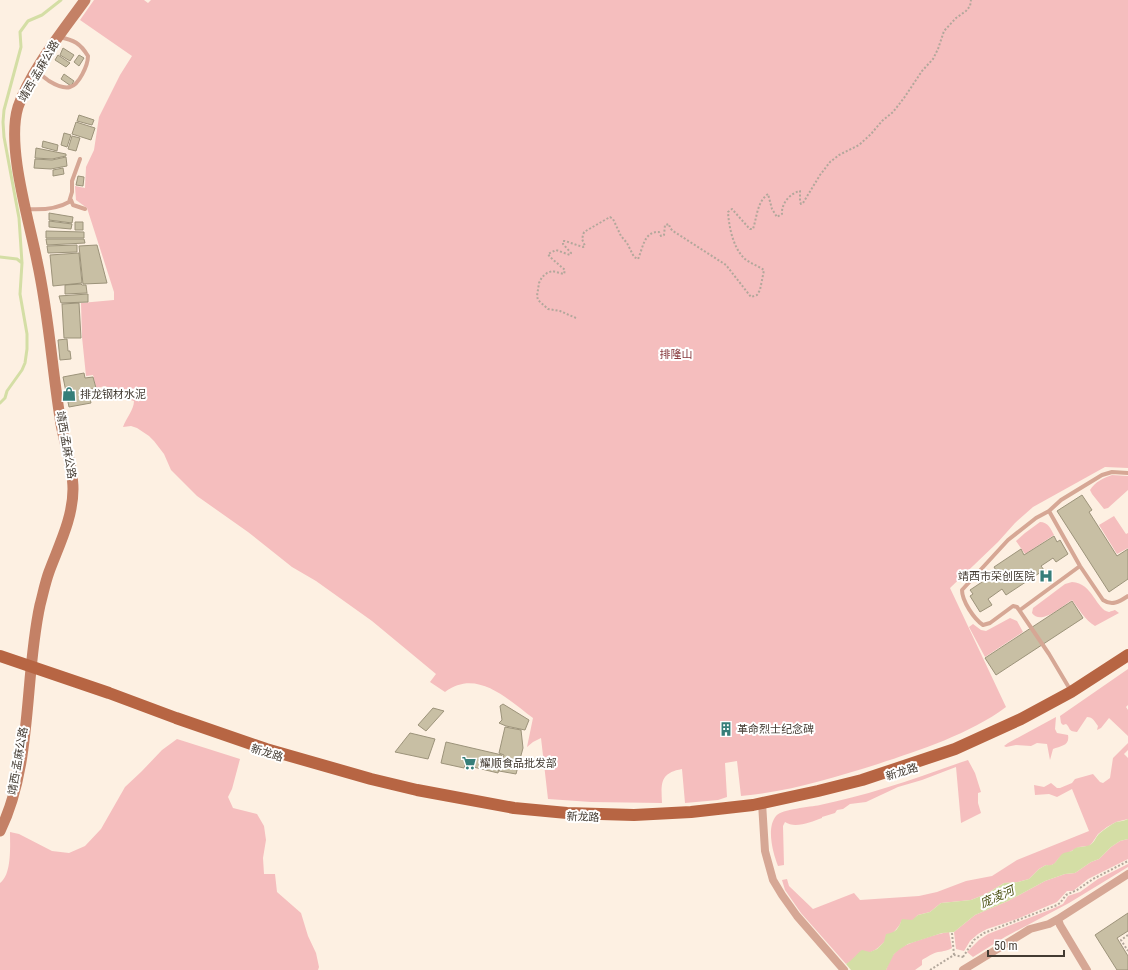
<svg xmlns="http://www.w3.org/2000/svg" width="1128" height="970" font-family="'Roboto Condensed','Noto Sans SC',sans-serif">
	<rect width="100%" height="100%" fill="#fdf0e2"/>
	<!-- green -->
	<path fill="#f5bebe" d="M94,0H144L148,3L151,0H1128V468L1105,467L1033,507L1015,523L998,542L950,588L1006,707C970,734 920,750 878,764C833,778 788,792 741,796L737,761L725,763L727,797L718,800L685,803L682,769C660,773 661,783 662,803L591,802L548,799L541,738L533,742L527,747L533,718C507,699 477,668 445,692L430,682L436,674L372,621L316,581L292,567L248,532L197,496L171,470L164,454L154,441L149,436L137,428L131,426L123,427C126,418 134,410 134,401C121,397 115,399 106,386L96,388L93,375L86,376L82,337L81,303L114,300V292L87,208L76,200L75,186L85,188L86,167L94,150L99,117L120,75L132,56L80,20Z
		M1112,475L1128,476V490L1108,508L1104,509L1092,494L1090,490C1095,482 1103,478 1112,475Z
		M1114,516L1126,534L1128,533V548L1117,554L1099,525Z
		M1040,522C1048,522 1051,529 1054,535L1025,554L1016,541L1025,533Z
		M1072,582C1093,583 1096,610 1109,612C1109,612 1115,610 1115,610L1119,613L1095,626C1085,620 1079,609 1072,600C1062,606 1041,626 1032,613L1033,608L1065,584Z
		M1010,618L1017,621L1023,632L985,657L969,627L973,624L981,630L986,631Z
		M1128,669V705L1126,707L1128,710V750L1124,754L1128,758V819L1116,822L1107,827L1098,834L1092,843L1089,846L1079,847L1060,857L1054,864L1049,866L1046,865L1039,869L1029,879L1018,882L1004,883L986,894L971,900L941,903L930,912L918,915L912,921L901,922C900,927 880,947 875,950C865,955 856,958 846,964L801,913L785,890L782,880L787,879L789,886L813,909L854,893L860,900L919,896L937,892L966,881L992,876L1017,860L1089,831L1072,789L1057,797L1049,794L1035,795L1034,785L1044,787L1051,783L1057,788H1060L1072,783L1075,779L1093,774L1100,782L1103,783L1110,778L1113,758L1128,743V736L1109,718L1101,728L1097,730L1098,726C1095,722 1093,717 1087,717L1077,732C1067,731 1071,728 1066,724L1063,725L1061,723L1060,716Z
		M1056,717L1055,729L1057,733L1068,735C1070,746 1061,746 1053,749L1050,760L1047,744L1037,743L1031,746L1016,745L1006,747L1004,746L1008,743Z
		M177,739L240,759L232,789L228,797L233,808L257,814L264,826L266,840L263,858L264,874H275L277,892L301,913L308,936L316,953L319,967L318,970H0V883C12,875 10,845 10,832L19,834L52,851L69,853L85,846L101,829L125,787L142,771L162,750Z
		M968,760L975,773L981,792L978,793V803L981,813L961,823L956,767L922,780L898,787L866,802L850,804L843,809L837,810L835,813L822,817V818C811,822 795,829 785,822L783,826L784,865L778,866C773,853 766,828 776,816C782,809 810,807 820,805C842,800 863,795 885,788C913,780 940,769 968,760Z
		M1128,839V859L1088,879L1073,891H1067L1057,902L1017,919L987,929L978,934L970,941L964,951L956,949L954,932L975,915L1008,901L1045,881L1065,874L1075,873L1091,862L1099,859L1111,847L1120,841Z
		M1128,864V867L1069,903L1005,937L973,957L967,952L979,940L988,934L1052,909L1063,904L1068,896L1080,892L1098,879Z
		M949,932L952,948C947,951 944,951 938,952C933,953 927,957 922,960V965L915,970H886C889,962 892,954 899,949C907,943 939,933 949,932Z"/>
	<!-- water -->
	<path fill="#d4dea5" d="M1128,819V839L1120,841L1111,847L1099,859L1091,862L1075,873L1065,874L1045,881L1008,901L975,915L954,932L942,933L908,944L900,949L894,954L886,970H851L846,964C853,960 857,953 862,950L870,952L877,949L884,942L886,934C897,932 898,929 902,919L912,920L918,915L930,912L941,903L971,900L986,894L1004,883L1018,882L1029,879L1039,869L1046,865C1055,867 1057,859 1062,854C1065,852 1069,852 1072,851C1076,845 1084,848 1090,845C1095,842 1096,836 1100,833C1105,829 1110,825 1116,822C1120,821 1124,821 1128,819Z"/>
	<g fill="none" stroke-linecap="round" stroke-linejoin="round">
		<!-- stream -->
		<path stroke="#d4dea5" stroke-width="3" d="M0,257L17,259L22,263
			M0,403L5,398L7,391L22,370L25,363L27,349V334L20,294L22,263L19,218L4,137L3,122L4,110L21,47L20,32L28,21L42,15L61,0"/>
	</g>
	<!-- building -->
	<path fill="#c8bfa4" stroke="#9c937a" d="M63,48L74,55L70,61L60,55Z
		M58,55L70,63L66,67L55,60Z
		M79,55L84,58L79,66L74,62Z
		M64,74L74,81L71,86L61,79Z
		M79,115L94,120L92,125L77,121Z
		M76,122L95,128L91,140L72,134Z
		M64,133L71,135L67,147L61,145Z
		M72,136L80,138L76,151L68,149Z
		M43,141L58,145L57,151L42,147Z
		M36,148L66,154V156L52,159L35,158Z
		M66,157L67,166L51,169L34,168L35,159L52,160Z
		M63,168L64,174L53,176V170Z
		M78,176L84,177L83,186L76,185Z
		M49,213L73,217L72,223L49,220Z
		M49,221L72,224L71,229L49,227Z
		M75,222H83V230H75Z
		M46,231L84,232V238H46Z
		M46,239H84L85,243L47,245Z
		M77,245V252L48,253L47,246Z
		M97,245L107,283L83,284L79,246Z
		M79,253L82,283L53,286L50,255Z
		M81,284L82,285H86L87,293L65,294V285Z
		M88,294V302L61,303L59,296Z
		M79,303L81,338H64L62,304Z
		M67,339L68,351H70L71,359L60,360L58,340Z
		M84,373L85,378L93,377L96,388L88,390L91,403L69,407L63,377Z
		M1082,495L1092,510L1089,512L1117,556L1128,549V579L1109,592L1057,511Z
		M1054,536L1057,542L1060,540L1068,554L1056,562L1053,558L1041,566L1044,570L1006,595L1002,589L988,599L992,605L980,612L970,596L973,594L970,590L997,572L994,567L1021,549L1024,555Z
		M1072,601L1083,618L996,675L985,658Z
		M503,704L529,720L525,730L506,726L499,723L502,720L500,706Z
		M433,708L444,711L426,731L418,725Z
		M505,727L521,730L523,748L516,774L499,771L504,755L499,753Z
		M728,727V731L724,732L723,728Z
		M410,733L435,739L428,759L395,752Z
		M446,742L502,755L498,773L465,765L464,768L441,763Z
		M1128,913V931L1117,938L1128,956V970H1117L1095,935Z"/>
	<g fill="none" stroke-linecap="round" stroke-linejoin="round">
		<!-- path -->
		<path stroke="#b2a79b" stroke-width="2" stroke-dasharray="2 2" stroke-linecap="butt" d="M576,318L560,311L548,309L538,300L537,296L539,283L542,277L547,273L552,271L564,274L565,270L550,257L548,254L556,250L570,255L571,253L563,244V241H565L583,247L585,246L582,239L584,232L610,217L613,219L621,236L627,243L634,257L638,259C643,248 644,231 659,232L661,236L664,235L665,225L669,224L670,228L673,231L726,265L751,297L757,295L760,290L764,270C758,266 750,263 745,259C733,248 729,227 728,212L732,209L748,227L750,229H753C757,217 757,202 768,194L772,209L777,217L782,214C781,204 790,193 800,191V202L801,204L803,203L820,175L830,162L839,155L859,145L871,134L882,121L893,112L904,98L922,71L933,59L938,49L944,31L956,18L966,11L970,6L971,0
			M952,933L954,955
			M1128,935L1121,940L1128,951
			M963,957L974,940L984,933L1057,905L1060,903L1066,895L1077,890L1093,879L1128,861
			M930,970L954,955L963,957"/>
		<!-- lane -->
		<path stroke="#d6a795" stroke-width="4" d="M38,70C40,75 44,77 49,81C54,84 63,89 70,87C79,85 88,65 88,56C80,43 74,40 59,37
			M71,200L73,205L85,209
			M26,209C40,210 57,209 69,202L72,192V181L80,159
			M1049,511L1080,566L1103,600C1112,606 1119,602 1128,596
			M1020,610L1080,566
			M1071,691L1049,654L1017,607L1013,606L990,623L983,625C974,619 962,601 962,590L1008,540L1036,518L1049,511L1061,500L1102,475L1112,472L1128,473"/>
		<!-- street -->
		<path stroke="#d6a795" stroke-width="8" d="M762,803L765,851L773,880L782,895L797,916L844,970
			M1058,919L1060,925L1087,970
			M963,970L1030,929L1049,924L1058,919L1128,874"/>
		<!-- secondary -->
		<path stroke="#c48166" stroke-width="11" d="M0,831C33,764 24,678 40,605C43,594 45,583 49,572C59,545 73,518 73,489C73,467 65,446 61,424C52,370 49,315 37,261C29,220 6,146 18,107C30,71 63,31 85,0"/>
		<!-- primary -->
		<path stroke="#b76543" stroke-width="12" d="M0,656L109,693L176,718L266,749L371,779L417,790L514,808L567,813L634,815L691,812L753,805L818,791L862,780L955,749L1021,719L1071,692L1128,655"/>
	</g>
	<!-- icons -->
	<defs>
		<symbol id="shop-bare" viewBox="-9 -9 18 18"><path d="M-5-2.5h2.3a2.7 3.5 0 0 1 5.4 0H5L5.5 6h-11ZM-1.5-2.5h3a1.5 2.3 0 0 0-3 0Z" fill="#367e79" stroke="#fff" stroke-width="2.5" paint-order="stroke"/></symbol>
		<symbol id="hospital-bare" viewBox="-9 -9 18 18"><path d="M-5-5h3v3.5h4V-5h3V5h-3V1.5h-4V5h-3Z" fill="#367e79" stroke="#fff" stroke-width="2.5" paint-order="stroke"/></symbol>
		<symbol id="building-bare" viewBox="-9 -9 18 18"><path d="M-4-6H4V6H1V3H-1V6H-4ZM-2.5-4.3h1.7v1.8h-1.7ZM.8-4.3h1.7v1.8H.8ZM-2.5-1h1.7V.8h-1.7ZM.8-1h1.7V.8H.8Z" fill="#367e79" stroke="#fff" stroke-width="2.5" paint-order="stroke"/></symbol>
		<symbol id="supermarket-bare" viewBox="-9 -9 18 18"><path d="M-6-5.5h2.5l.6 2H6L4.5 2H-2.5L-4.4-4H-6ZM-1.5 3.2a1.3 1.3 0 1 0 .1 0ZM3 3.2a1.3 1.3 0 1 0 .1 0Z" fill="#367e79" stroke="#fff" stroke-width="2.5" paint-order="stroke"/></symbol>
	</defs>
	<g fill-rule="evenodd">
		<use href="#shop-bare" x="59" y="384" width="20" height="20"/>
		<use href="#hospital-bare" x="1036" y="566" width="20" height="20"/>
		<use href="#building-bare" x="716" y="719" width="20" height="20"/>
		<use href="#supermarket-bare" x="459" y="753" width="20" height="20"/>
	</g>
	<g text-anchor="middle" dominant-baseline="central" stroke-width="4" stroke-linejoin="round" paint-order="stroke">
		<!-- street labels -->
		<g font-size="11" fill="#433b32" stroke="#fff">
			<text transform="translate(39 71) rotate(-60)">靖西-孟麻公路</text>
			<text transform="translate(66 445) rotate(80)">靖西-孟麻公路</text>
			<text transform="translate(267 753) rotate(17)">新龙路</text>
			<text transform="translate(18 761) rotate(-80)">靖西-孟麻公路</text>
			<text transform="translate(902 772) rotate(-17)">新龙路</text>
			<text transform="translate(583 817) rotate(2)">新龙路</text>
		</g>
		<!-- park labels -->
		<g font-size="11" fill="#873a3e" stroke="#fff">
			<text x="676" y="354">排隆山</text>
		</g>
		<!-- poi labels -->
		<g font-size="11" fill="#433b32" stroke="#fff" text-anchor="start">
			<text x="80" y="394">排龙钢材水泥</text>
			<text x="1035" y="576" text-anchor="end">靖西市荣创医院</text>
			<text x="737" y="729">革命烈士纪念碑</text>
			<text x="480" y="763">耀顺食品批发部</text>
		</g>
		<!-- water labels -->
		<g font-size="12" font-style="italic" fill="#484f0f" stroke="#fff">
			<text transform="translate(997 897) rotate(-24)">庞凌河</text>
		</g>
	</g>
	<!-- scale -->
	<path d="M988 950v6h76v-6" fill="none" stroke="#433b32" stroke-width="2"/>
	<text x="994" y="950" font-size="12" fill="#433b32" stroke="#ffffff" stroke-width="3" paint-order="stroke">50 m</text>
</svg>
